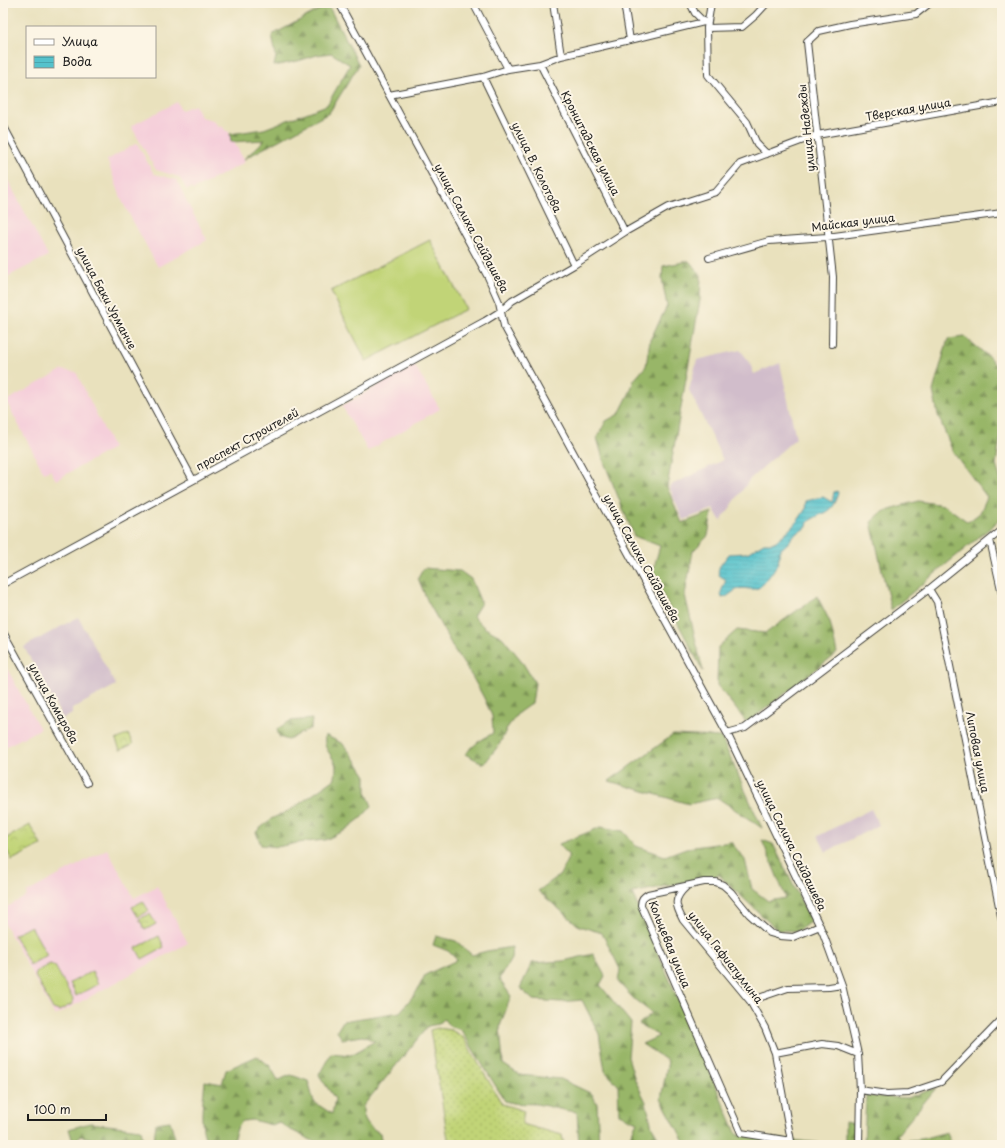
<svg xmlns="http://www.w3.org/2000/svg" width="1005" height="1148" font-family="'Playpen Sans',sans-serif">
	<defs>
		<pattern id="grass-dots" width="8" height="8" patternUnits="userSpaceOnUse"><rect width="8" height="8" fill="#c1d477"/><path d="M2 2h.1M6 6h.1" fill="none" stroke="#a5b566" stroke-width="1.8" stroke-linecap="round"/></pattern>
		<pattern id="forest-firs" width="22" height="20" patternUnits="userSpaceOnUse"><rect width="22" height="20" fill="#98b668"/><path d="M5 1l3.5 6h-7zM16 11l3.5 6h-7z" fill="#7b9355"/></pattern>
		<pattern id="park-crowns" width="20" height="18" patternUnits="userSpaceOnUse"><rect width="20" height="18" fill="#c1d477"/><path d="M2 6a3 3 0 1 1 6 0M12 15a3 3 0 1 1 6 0" fill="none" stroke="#a5b566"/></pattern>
		<pattern id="water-rules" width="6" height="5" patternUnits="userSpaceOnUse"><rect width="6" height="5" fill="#55c2cc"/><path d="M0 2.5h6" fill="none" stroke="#49a6af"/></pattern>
	</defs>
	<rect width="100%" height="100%" fill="#fcf5e5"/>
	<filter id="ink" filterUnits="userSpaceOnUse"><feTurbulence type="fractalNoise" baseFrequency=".025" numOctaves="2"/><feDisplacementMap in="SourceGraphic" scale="8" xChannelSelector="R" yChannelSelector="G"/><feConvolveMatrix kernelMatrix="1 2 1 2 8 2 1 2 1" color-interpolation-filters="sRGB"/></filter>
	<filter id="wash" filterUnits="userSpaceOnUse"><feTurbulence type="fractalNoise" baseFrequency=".012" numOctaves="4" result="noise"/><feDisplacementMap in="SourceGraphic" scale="16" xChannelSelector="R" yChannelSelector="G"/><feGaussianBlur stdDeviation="0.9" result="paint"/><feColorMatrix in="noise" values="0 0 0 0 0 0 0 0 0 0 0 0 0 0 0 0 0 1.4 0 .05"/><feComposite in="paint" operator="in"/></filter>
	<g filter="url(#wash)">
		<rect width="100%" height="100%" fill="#e9e1bd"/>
		<!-- built -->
		<path fill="#f5cfda" d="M177,102L181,110L195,105L201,117L213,120L219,127L222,126L226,131H228L245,162L193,190L191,188L187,190L179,177L156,170L131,126Z
			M137,143L154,174L177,180L186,200L207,240L158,267L123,203L107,160Z
			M3,171L48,256L3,279Z
			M414,364L440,409L368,451L342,406Z
			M62,370L76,372L113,448L56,480L50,470L44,473L6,401Z
			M3,661L40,729L3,748Z
			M107,849L134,898L157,886L188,943L55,1016L3,921V909L27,896L26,893Z"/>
		<!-- industrial -->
		<path fill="#d1bdcb" d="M740,350L749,361L754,374L780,363L796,438L750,479L721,521L713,509L683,520L669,486L723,460L689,390L697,360Z
			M78,617L116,685L72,709V714L63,719L24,647Z
			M871,809L879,825L826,852L818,836Z"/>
		<!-- grass -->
		<path fill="url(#grass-dots)" stroke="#6e784a" d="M437,1028L451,1030L463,1037L502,1104L524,1111L522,1124L562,1135L564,1145H449L430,1030Z"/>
		<!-- forest -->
		<path fill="url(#forest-firs)" stroke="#5a6942" d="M328,5L359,65L329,113L244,159L265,140L231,142L230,134L264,129L327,105L350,65L331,53L317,55L298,61L274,66L276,57L272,35Z
			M689,261L701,275L700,300L667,487L682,523L712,512L708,536L693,551L685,595L703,671L652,574L660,546L634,536L604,462L597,438L606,421L619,414L630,392L634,380L646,366L650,340L667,306L662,279L663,266Z
			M965,337L989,357L1002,374V424L996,465L1002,484V518L891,610L871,522L881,513L889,509L918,501L944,505L968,522L980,513L987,497L953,452L938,415L933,391L948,339Z
			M424,568L460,571L471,579L481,603L473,616L485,628L502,637L521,660L535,683L532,703L518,713L507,728L499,745L484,764L465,754L478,742L493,733L492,716L484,698L473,678L455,651L427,600L418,578Z
			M817,596L830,622L837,653L747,723L717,685L718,647L737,630L766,633Z
			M312,719L311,728L288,740L279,737L277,729L290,721Z
			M325,735L343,744L355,759L366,776V792L372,806L361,818L344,831L325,840L297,843L277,847L261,845L256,832L271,819L292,809L335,779C335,774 337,767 335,763C330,751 323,750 325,735Z
			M673,735L721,737L762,828L718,798L689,804L609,781Z
			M601,827L623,831L636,846L665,856L686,848L731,842L745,860L752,889L768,901L786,898L762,840L773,844L811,921L798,931L777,930L719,875L632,893L737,1135L842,1145H686L661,1099L668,1061L642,1044L659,1036L639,1024L652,1013L634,999L618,982L620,969L602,933L579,926L538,891L560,875L569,856L559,844Z
			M436,936L456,941L472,955L487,951L512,947L511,959L499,979L511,996L500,1026L503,1064L520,1075L561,1079L592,1094L597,1104L599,1145H579L577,1112C563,1111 550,1106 536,1104C524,1103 517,1105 505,1101L461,1030L449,1026L444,1019L439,1024L428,1026L363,1106C362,1120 369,1127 380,1133L382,1145H321L287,1128L279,1122L272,1125L252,1120L243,1121L238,1126L232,1143L235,1145H208C198,1125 203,1102 205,1081L222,1084L226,1070L257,1056L270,1066L278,1080L291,1075L308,1081L314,1102L332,1114L335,1099L319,1075L331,1053L351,1055L375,1041L363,1036L342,1039L337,1031L343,1021L400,1012L417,991L425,975L457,960L448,951L433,945Z
			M593,954L605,976L600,985L631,1023L628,1057L635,1080L646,1102L652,1127L663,1145H634L630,1136L637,1122L619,1114L618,1085L605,1071L599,1034L582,1000L561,1002L533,1000L520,988L532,963L563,961Z
			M936,1088L897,1135L901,1141L921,1139L947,1132L951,1145H864L866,1096L907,1098Z
			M170,1121L177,1145H89L90,1138L80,1136L74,1145L69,1129L90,1123L141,1129L143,1140H154L156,1123Z
			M845,1122L855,1124L854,1145H845Z"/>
		<!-- park -->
		<path fill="url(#park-crowns)" stroke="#6e784a" d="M128,734L133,744L120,750L116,740Z
			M30,825L41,845L12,860L3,844V840Z
			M143,901L149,911L138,917L132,907Z
			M150,914L156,924L145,930L139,919Z"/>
		<!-- pitch -->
		<path fill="#c1d477" stroke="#6e784a" d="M430,240L466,309L366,361L331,291Z
			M31,926L47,955L30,965L14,935Z
			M159,936L164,947L142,959L136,948Z
			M50,964L55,966L73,999L72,1004L59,1011L53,1009L35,976L37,971Z
			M92,971L98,984L76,996L70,983Z"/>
		<!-- water -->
		<path fill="url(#water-rules)" stroke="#386f74" d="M837,491L838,493C831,516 824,510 808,522L807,527L794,535L788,543L779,551C780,563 777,565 771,574C766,580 763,587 755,589C749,590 744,587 739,589C732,591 729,597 722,598L721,592L726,580C724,578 722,577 720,576C714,569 726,559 729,554L747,553L764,543H772L776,541L791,528L799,519L805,510L806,501L823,497L832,502L834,492Z"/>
	</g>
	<g filter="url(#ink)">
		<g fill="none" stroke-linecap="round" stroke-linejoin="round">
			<defs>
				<path id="minor" d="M339,3L488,277L499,302L504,326L727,733L823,933L842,985L858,1054L860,1090L859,1145
					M473,3L508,69
					M553,3L561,56
					M624,3L630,40
					M690,3L695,13L704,22
					M711,3L707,28L708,75L747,122L757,144L767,154
					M707,28L742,27L756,15L767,3
					M540,64L625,232
					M483,77L574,265
					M389,95L483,77L508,69L540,64L561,56L630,40L704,22H708
					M3,125L193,480
					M709,258L769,241L827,237L1002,213
					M832,344L833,277L807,42L819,31L850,24L916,14L930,3
					M990,540L1002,594
					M3,584L485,321L501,311L512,301L574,265L625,232L669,207L716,192L740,164L817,135L1002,102
					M929,589L937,602L1002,921
					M3,632L87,783
					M727,733L745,728L929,589L1002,530
					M686,887C673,899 675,905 683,920L750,1001L765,1028L775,1053L791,1141L741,1133L641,905C641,899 643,897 648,894L704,882H716L723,885L731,892L749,914L770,933L780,936L793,937L820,926
					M750,1001L788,988L829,987L842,985
					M775,1053L822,1044L838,1046L858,1054
					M860,1090L887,1094L908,1093L941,1082L1002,1019"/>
			</defs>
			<!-- minor casing -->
			<use href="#minor" stroke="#3b3a34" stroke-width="8"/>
			<!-- minor -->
			<use href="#minor" stroke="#fff" stroke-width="6"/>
		</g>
	</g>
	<g text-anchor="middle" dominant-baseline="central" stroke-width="4" stroke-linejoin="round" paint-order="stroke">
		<!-- street labels -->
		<g font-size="11" fill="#1c1c1c" stroke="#fcf5e5">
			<text transform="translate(908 109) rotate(-10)">Тверская улица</text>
			<text transform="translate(806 128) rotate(-96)">улица Надежды</text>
			<text transform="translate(591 143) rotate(63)">Кронштадская улица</text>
			<text transform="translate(537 167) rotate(64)">улица В. Колотова</text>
			<text transform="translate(853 222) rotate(-7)">Майская улица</text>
			<text transform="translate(472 228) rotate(62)">улица Салиха Сайдашева</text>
			<text transform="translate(107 298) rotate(62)">улица Баки Урманче</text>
			<text transform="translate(247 439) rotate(-29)">проспект Строителей</text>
			<text transform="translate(642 558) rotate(61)">улица Салиха Сайдашева</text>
			<text transform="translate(54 703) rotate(61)">улица Комарова</text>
			<text transform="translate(978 752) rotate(79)">Липовая улица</text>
			<text transform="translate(792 845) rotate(64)">улица Салиха Сайдашева</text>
			<text transform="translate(670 944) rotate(68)">Кольцевая улица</text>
			<text transform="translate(726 957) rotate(52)">улица Гафиатуллина</text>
		</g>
	</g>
	<!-- margin -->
	<rect width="1005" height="1148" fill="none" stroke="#fcf5e5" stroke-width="16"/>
	<!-- legend -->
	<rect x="26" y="26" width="130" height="52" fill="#fcf5e5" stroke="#a29e95"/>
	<rect x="34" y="39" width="20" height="6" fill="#ffffff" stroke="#a29e95"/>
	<text x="62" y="46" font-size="12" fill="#1c1c1c">Улица</text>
	<rect x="34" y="56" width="20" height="12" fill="url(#water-rules)" stroke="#a29e95"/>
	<text x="62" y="66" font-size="12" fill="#1c1c1c">Вода</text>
	<!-- scale -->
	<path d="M28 1114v6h78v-6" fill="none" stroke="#1c1c1c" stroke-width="2"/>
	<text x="34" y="1114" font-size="12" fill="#1c1c1c" stroke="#fcf5e5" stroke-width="3" paint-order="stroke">100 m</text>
</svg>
